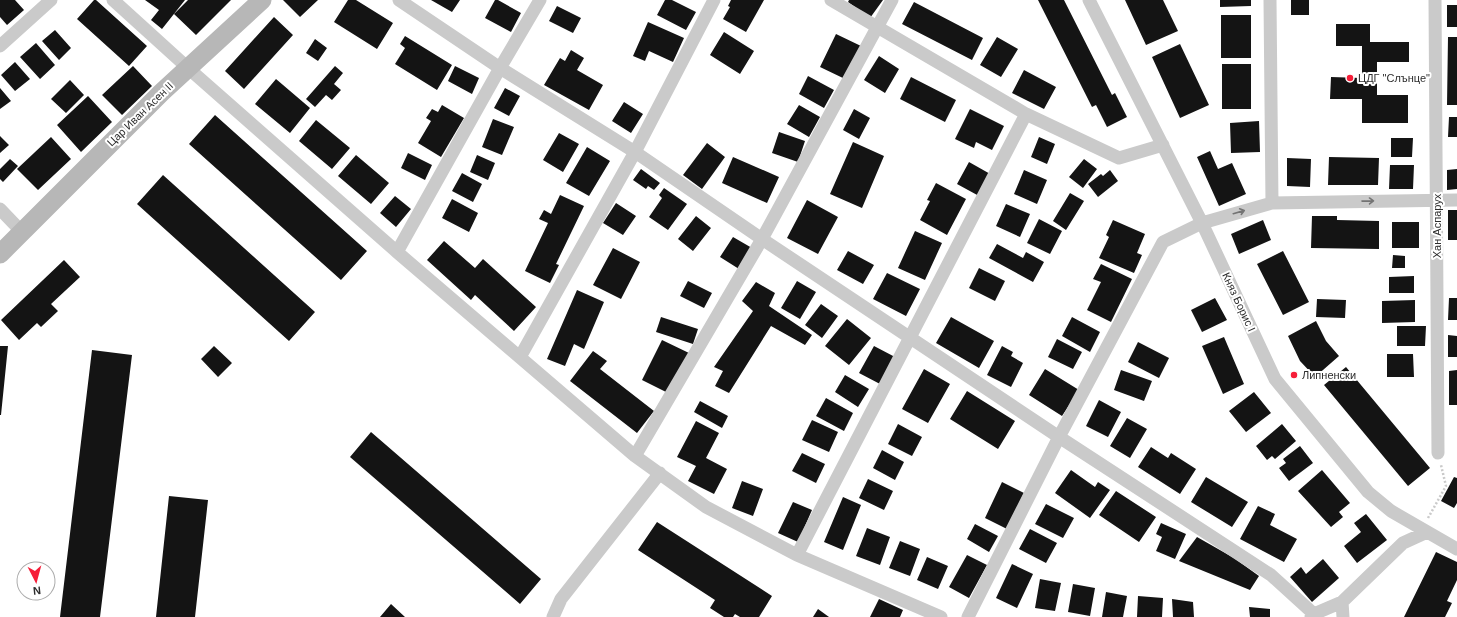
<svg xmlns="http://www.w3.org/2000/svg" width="1457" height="617" font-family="Helvetica,sans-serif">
	<rect width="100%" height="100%" fill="#fff"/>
	<!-- building -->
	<path fill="#141414" d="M0,0H15L24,10L7,25L0,17Z
		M94,0H96L147,46L129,66L77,19Z
		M145,0H185L162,29L151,20L159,10Z
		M188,0H231L196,35L174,14Z
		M283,0H318L300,17Z
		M348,0H356L393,23L377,49L334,22Z
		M431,0H460L452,12Z
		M495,0H498L521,13L511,32L485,18Z
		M665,0H672L696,12L686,30L657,15Z
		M731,0H764L746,32L723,19L730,7L728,6Z
		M849,0H883L870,18L848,2Z
		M1038,0H1064L1112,95L1115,93L1127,117L1107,127L1096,105L1092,107Z
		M1125,0H1163L1178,31L1146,45Z
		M1220,0H1251V6L1220,7Z
		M1291,0H1309V15H1291Z
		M914,2L983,38L972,60L902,24Z
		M1447,5H1457V27H1447Z
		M557,6L581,18L573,33L549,21Z
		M1221,15H1251V58H1221Z
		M274,17L293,35L244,89L225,71Z
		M648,22L684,38L673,62L649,51L645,61L633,56Z
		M1336,24H1370V42H1409V62H1377V95H1408V123H1362V99H1330L1331,77L1362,78V46H1336Z
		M55,30L71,48L59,60L42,41Z
		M724,32L754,51L740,74L710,55Z
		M836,34L861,46L845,79L820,67Z
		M405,36L452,65L437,90L395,64L405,48L400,44Z
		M997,37L1018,49L1001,77L980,65Z
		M1448,37H1457V105H1447Z
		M315,39L327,48L318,61L306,53Z
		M36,43L55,65L40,79L20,57Z
		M1180,44L1209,105L1180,118L1152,57Z
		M571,50L584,58L577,70L603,85L589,110L544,85L560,58L565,61Z
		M879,56L899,69L885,93L864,80Z
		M15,62L30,79L15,91L1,75Z
		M1222,64H1251V109H1222Z
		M133,66L152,86L122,115L102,95Z
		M335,66L343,73L334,84L341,90L332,100L326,95L315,107L306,99Z
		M455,66L479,78L472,94L448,81Z
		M1024,70L1056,87L1044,109L1012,93Z
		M808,76L834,90L824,108L799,94Z
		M911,77L956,100L945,122L900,99Z
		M276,79L310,108L290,133L255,104Z
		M70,80L84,95L66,113L51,99Z
		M0,88L11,101L0,109Z
		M505,88L520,96L509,116L494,108Z
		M88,96L112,122L81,152L57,125Z
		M624,102L643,114L631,133L612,121Z
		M442,105L464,118L441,157L418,143L431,121L426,118L432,109L438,112Z
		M799,105L820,117L809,137L787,124Z
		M854,109L870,118L859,139L843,130Z
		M970,109L1004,126L992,150L976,142L974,148L955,139Z
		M215,115L367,251L341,280L189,144Z
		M1449,117H1457V137H1448Z
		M493,119L514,127L502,155L482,147Z
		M316,120L350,148L332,169L299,141Z
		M1259,121L1260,152L1231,153L1230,123Z
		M779,132L805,141L798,162L772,153Z
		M559,133L579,144L563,172L543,160Z
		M0,136L9,145L0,153Z
		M51,137L71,159L38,190L17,169Z
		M1039,137L1055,144L1047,164L1031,157Z
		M1391,138H1413L1412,157H1391Z
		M853,142L884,156L862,208L830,194Z
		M707,143L725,157L702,189L683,175Z
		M587,147L610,161L589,196L566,183Z
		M1210,151L1218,169L1232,163L1246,194L1219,206L1197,157Z
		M408,153L432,165L425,180L401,168Z
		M356,155L389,183L371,204L338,176Z
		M477,155L495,163L488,180L470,172Z
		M733,157L779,177L767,203L722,183Z
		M1329,157L1379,158L1378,185H1328Z
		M1287,158L1311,159L1310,187L1287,186Z
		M10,159L18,166L3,182L0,179V169Z
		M1084,159L1097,169L1083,188L1069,177Z
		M969,162L992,175L979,196L957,184Z
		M1390,165H1414L1413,189H1389Z
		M641,169L660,183L654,190L648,186L646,189L633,180Z
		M1457,169V189L1447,190V170Z
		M1024,170L1047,180L1037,204L1014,194Z
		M1110,170L1118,181L1098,197L1088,184L1101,174L1103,176Z
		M462,173L482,184L473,202L452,191Z
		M163,175L315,312L289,341L137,204Z
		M936,183L966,199L947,235L920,220L930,201L927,200Z
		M664,188L687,204L668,230L649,217L662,198L659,195Z
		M1070,193L1084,201L1066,230L1053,221Z
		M560,195L584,206L556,264L559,265L550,283L525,271L548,223L539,219L544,210L551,214Z
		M395,196L411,209L396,227L380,213Z
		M452,199L478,213L469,232L442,218Z
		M807,200L838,217L818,254L787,238Z
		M616,203L636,216L623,235L603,223Z
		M1006,204L1030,214L1020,237L996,226Z
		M1448,210H1457V240H1448Z
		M696,216L711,228L693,251L678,239Z
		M1312,216H1337V220L1379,221V249L1311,248Z
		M1039,219L1062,231L1050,254L1027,243Z
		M1113,220L1145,234L1137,253L1142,255L1134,273L1099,258L1109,237L1106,235Z
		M1263,220L1271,240L1239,254L1231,234Z
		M1392,222H1419V248H1392Z
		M915,231L942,243L925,280L898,268Z
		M733,237L752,248L739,269L720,257Z
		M444,241L475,268L483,259L536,307L514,331L475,295L471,300L427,260Z
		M997,244L1023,258L1026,252L1044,262L1033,282L989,258Z
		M613,248L640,262L621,299L593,285Z
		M848,251L874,265L863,284L837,270Z
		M1283,251L1309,302L1283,315L1257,264Z
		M1393,255L1405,256V268H1392Z
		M64,260L80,277L51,304L58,311L41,327L37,323L19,340L1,320Z
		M1101,264L1132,279L1111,322L1087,310L1101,282L1093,279Z
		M979,268L1005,281L995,301L969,288Z
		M887,273L920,289L906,316L873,299Z
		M1414,276V293H1389V277Z
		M688,281L712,293L704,308L680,296Z
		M797,281L816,292L800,319L781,308Z
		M756,282L775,293L769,306L812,335L805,345L771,326L729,393L715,386L723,371L714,367L753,311L742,301Z
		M577,290L604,302L584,349L574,344L565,366L547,359Z
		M1215,298L1227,320L1202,332L1191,310Z
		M1449,298H1457V320H1448Z
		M1317,299L1346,300L1345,318L1316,317Z
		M1415,300V322L1382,323V301Z
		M821,304L838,316L822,338L805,325Z
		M661,317L698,329L693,344L656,332Z
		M951,317L994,341L979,368L936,343Z
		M1072,317L1100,332L1090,352L1062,336Z
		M847,319L871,338L849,365L825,346Z
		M1316,321L1326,341L1339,356L1315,377L1300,361L1288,336Z
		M1397,326H1426L1425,346H1397Z
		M1448,335L1457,336V357H1448Z
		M1224,337L1244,384L1223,394L1202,346Z
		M1057,339L1082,352L1073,369L1048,357Z
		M662,340L689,353L668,393L642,380Z
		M1138,342L1169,358L1159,378L1128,362Z
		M0,346H8L1,415H0Z
		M214,346L232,363L218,377L201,359Z
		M874,346L895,357L880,384L859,373Z
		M1002,346L1013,352L1011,356L1023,363L1011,387L987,375Z
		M92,350L132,355L100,617H60Z
		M593,351L607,361L600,369L654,411L637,433L570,381Z
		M1387,354H1413L1414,377H1387Z
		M1346,367L1430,468L1408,486L1324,385Z
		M924,369L950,384L928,423L902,409Z
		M1045,369L1079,390L1062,416L1029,395Z
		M1121,370L1152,381L1144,401L1114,390Z
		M1457,370V405H1449V371Z
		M845,375L869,389L858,407L835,392Z
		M967,391L1015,421L998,449L950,419Z
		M1254,392L1271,413L1246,432L1229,411Z
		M826,398L853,413L844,431L816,416Z
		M1099,400L1121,412L1108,437L1086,426Z
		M700,401L728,416L722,428L694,412Z
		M1127,418L1147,429L1130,458L1110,446Z
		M812,420L838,432L829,452L802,440Z
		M696,421L719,433L706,458L727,469L714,494L688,481L696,466L677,457Z
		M898,424L922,437L912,456L888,444Z
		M1282,424L1296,441L1275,459L1272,456L1267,460L1256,446Z
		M371,432L541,579L520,604L350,457Z
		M1300,446L1313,463L1289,481L1279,468L1286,463L1283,459Z
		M1151,447L1168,458L1171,453L1196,469L1180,494L1138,467Z
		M882,450L904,462L895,480L873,468Z
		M802,453L825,464L816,483L792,471Z
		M1071,470L1095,487L1098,482L1110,490L1090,518L1055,493Z
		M1322,470L1350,503L1339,512L1343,517L1331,527L1298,491Z
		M1206,477L1248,502L1232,527L1191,502Z
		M1454,477L1457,478V503L1454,508L1441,501Z
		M868,479L893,491L884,510L859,498Z
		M742,481L763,489L753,516L732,508Z
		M1002,482L1024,493L1007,529L985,518Z
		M1116,491L1156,517L1139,542L1099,515Z
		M169,496L208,500L195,617H156Z
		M843,497L861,505L843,550L824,542Z
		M793,502L812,510L798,542L778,533Z
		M1046,504L1074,518L1063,538L1035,524Z
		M1258,506L1275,514L1270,525L1297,539L1284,562L1240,539Z
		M1366,514L1387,540L1357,563L1344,546L1361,532L1354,523Z
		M657,522L772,596L759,617H740L735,614L733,617H724L710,608L715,600L638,550Z
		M1161,523L1186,534L1175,559L1156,551L1162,537L1156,534Z
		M975,524L998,536L989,552L967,539Z
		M867,528L890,537L880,565L856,556Z
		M1030,529L1057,543L1046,563L1019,549Z
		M1197,537L1234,558L1259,576L1250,590L1179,561Z
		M900,541L920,549L910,576L889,568Z
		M1436,552L1457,562V580L1447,601L1452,603L1445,617H1404Z
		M967,555L987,565L969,598L949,587Z
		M927,557L948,566L938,589L917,580Z
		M1323,559L1339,578L1312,602L1290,577L1301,567L1306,574Z
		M1012,564L1033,574L1017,608L996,598Z
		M1040,579L1061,583L1055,611L1035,608Z
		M1073,584L1095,588L1090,616L1068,612Z
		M1106,592L1127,596L1123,617H1102Z
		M1138,596L1163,598L1162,617H1137Z
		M879,599L903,610L900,617H870Z
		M1172,599L1193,602L1194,617H1173Z
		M391,604L405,617H380Z
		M1249,607L1270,609V617H1250Z
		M818,609L829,617H813Z"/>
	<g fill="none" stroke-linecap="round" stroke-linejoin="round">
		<!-- path -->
		<path stroke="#cacaca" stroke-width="2.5" stroke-dasharray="2 2" stroke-linecap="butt" d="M1428,518L1446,486L1441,465"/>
		<!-- street -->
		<path stroke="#cacaca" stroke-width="13" d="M113,0L188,68L397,252L635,456L706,507L797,555L941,617
			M399,0L500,68L635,152L762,239L1059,437L1271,575L1314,614
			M831,0L1026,114L1119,158L1163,145
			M1089,0L1202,223L1275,379L1368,492L1391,511L1457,549
			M1270,0L1272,203
			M1435,0L1438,453
			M0,46L51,0
			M0,209L22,232
			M397,252L500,68L540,0
			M520,357L635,152L714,0
			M635,456L762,239L892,0
			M797,555L1026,114
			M1342,602L1343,617
			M553,617L561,599L660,473
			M968,617L1059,437L1163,242L1202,223L1272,203L1457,200
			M1311,617L1314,614L1342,602L1403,543L1427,532"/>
		<!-- secondary -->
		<path stroke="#b7b7b7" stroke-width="19" d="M0,254L162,92L262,0"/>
	</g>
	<!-- one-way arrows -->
	<defs><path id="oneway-shaft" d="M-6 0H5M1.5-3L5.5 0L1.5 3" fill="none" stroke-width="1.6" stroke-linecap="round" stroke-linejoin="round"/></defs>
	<g stroke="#747474">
		<use href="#oneway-shaft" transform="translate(1368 201) rotate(-1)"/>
		<use href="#oneway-shaft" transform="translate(1239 212) rotate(-16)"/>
	</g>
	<!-- markers -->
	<g fill="#f61d38" stroke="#fff" stroke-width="1.5">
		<circle cx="1350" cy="78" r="4"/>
		<circle cx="1294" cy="375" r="4"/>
	</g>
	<g text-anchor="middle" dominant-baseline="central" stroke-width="4" stroke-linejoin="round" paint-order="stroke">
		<!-- poi labels -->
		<g font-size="11" fill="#2d2d2d" stroke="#fff" text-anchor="start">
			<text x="1358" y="78">ЦДГ "Слънце"</text>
			<text x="1302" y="375">Липненски</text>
		</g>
		<!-- street labels -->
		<g font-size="11" fill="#2d2d2d" stroke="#fff">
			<text transform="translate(140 114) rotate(-44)">Цар Иван Асен II</text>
			<text transform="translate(1437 226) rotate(-90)">Хан Аспарух</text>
			<text transform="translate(1239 302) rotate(65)">Княз Борис I</text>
		</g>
	</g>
	<!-- north arrow -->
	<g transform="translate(36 581) rotate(174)"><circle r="19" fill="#ffffff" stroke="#ababab"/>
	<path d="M0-3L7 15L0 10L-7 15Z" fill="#f61d38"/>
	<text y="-6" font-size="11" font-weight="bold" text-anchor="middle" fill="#2d2d2d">N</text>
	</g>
</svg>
